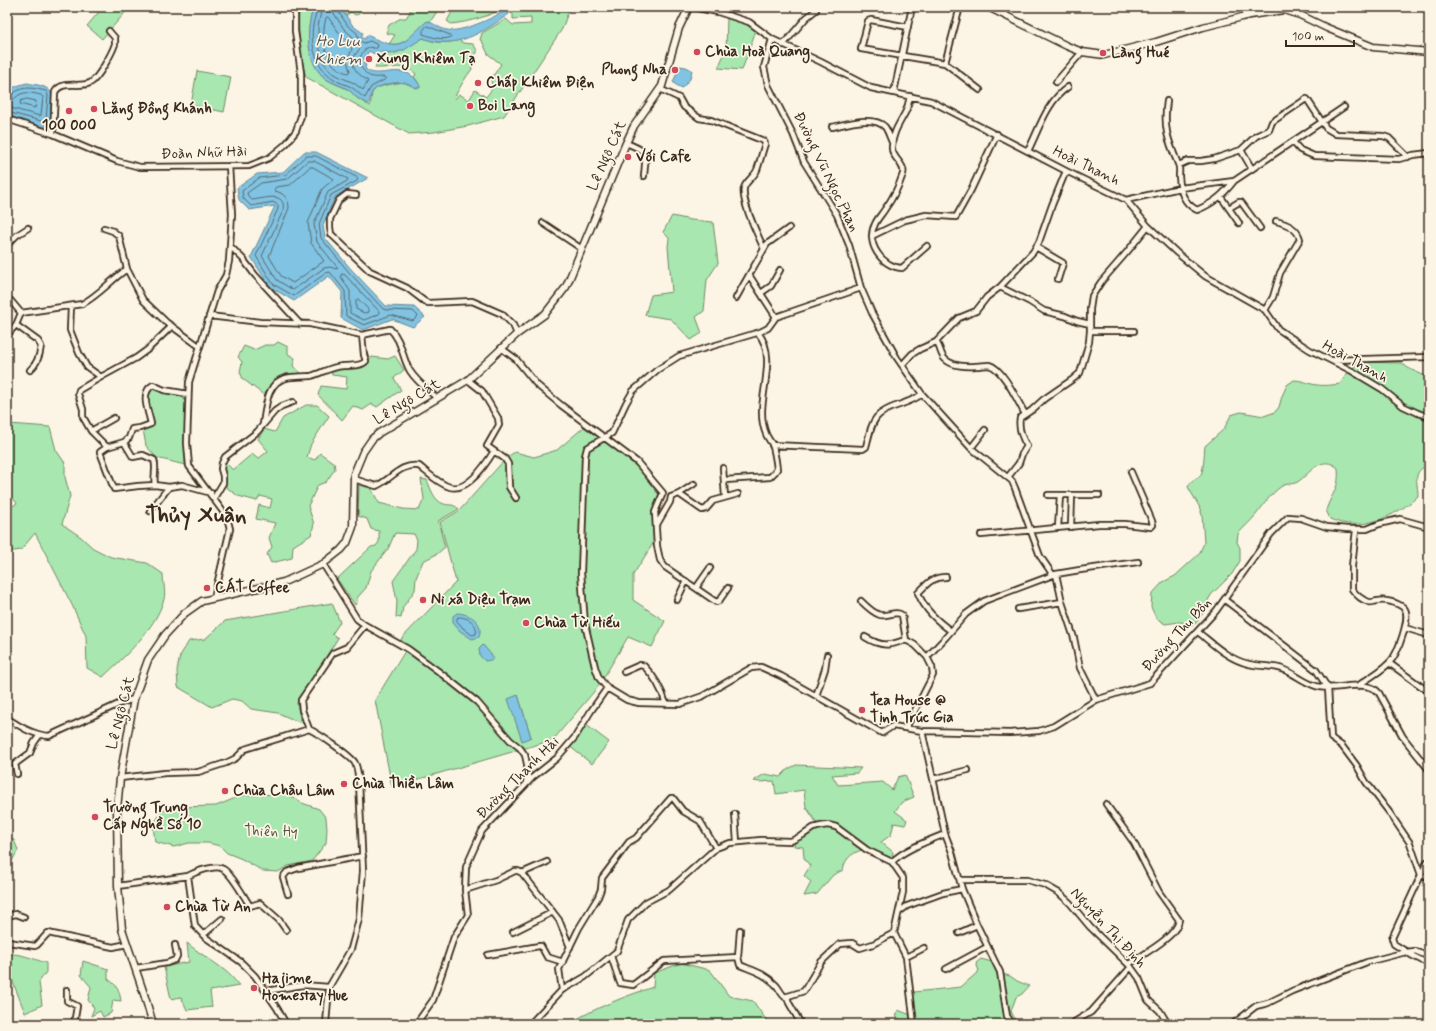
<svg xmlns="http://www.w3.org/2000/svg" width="1436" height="1031" font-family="Mynerve,sans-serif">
	<rect width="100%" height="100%" fill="#fcf5e5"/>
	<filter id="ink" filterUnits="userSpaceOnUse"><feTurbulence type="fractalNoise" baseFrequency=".025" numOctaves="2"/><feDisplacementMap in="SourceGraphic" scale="8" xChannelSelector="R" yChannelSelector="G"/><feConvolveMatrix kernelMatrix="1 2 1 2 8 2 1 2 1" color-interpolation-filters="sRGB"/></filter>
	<g filter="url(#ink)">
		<!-- green -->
		<path fill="#a8e7af" stroke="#728866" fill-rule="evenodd" d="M103,7H130L102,39L87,26Z
			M299,7H314C305,29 306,63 326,79C333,84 343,86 350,91C353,93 354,96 357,98C361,101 366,103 370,106L372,93L376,88L386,85L403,82L417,88L418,82L414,77L416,74C405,63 389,69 375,68L380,55L387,53H395L423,38C436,43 445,44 459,40L463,43L473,44L477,50V53L470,58L472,69C465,78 460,87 454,98L455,99L459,94L469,100L475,90L486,97L492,89L491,79L501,64L488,54L482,41L480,40L482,33L506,19L513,25L531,24V18L513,19V14L510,13L512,7H570L562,29L504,116L468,126L434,132L409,134L306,77C299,54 298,31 299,7Z
			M340,7H363L359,14L355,15L351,12L346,16Z
			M405,7H440L430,22L427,21C416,31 406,47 389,44L395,35L386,33L389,25L401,18H406L411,10Z
			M455,7H507C489,16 470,22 451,24L447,21Z
			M727,17L745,22L756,30L742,70L718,68L726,50Z
			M197,71L231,77L224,112L191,105Z
			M672,216L691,220L713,222L718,263L707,280L704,311L696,317L702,333L691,340L671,319L645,315L651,295L672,292L668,247L669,238L663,232Z
			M278,342L288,347V354L295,358L293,366L302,374H285L273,380L265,396L243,379L240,372L242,362L238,357L244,346L254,350L265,345H274Z
			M395,356L404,370L394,378L401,390L377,407L372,404L363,410L353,406L342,420L318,395L321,386L346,389L347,377L332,375L331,371C349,366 359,373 372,357L388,359Z
			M1360,362L1402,363L1408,368L1423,375L1429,376V465C1411,471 1418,482 1418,496C1396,517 1359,533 1330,519L1326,510C1332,492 1340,489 1338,468C1322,454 1311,472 1299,481C1294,485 1287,483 1282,486C1270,494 1264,505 1255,516C1250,522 1243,528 1238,534L1237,542L1240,548V561L1232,574L1211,595L1206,604L1203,613L1196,623L1191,625L1180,622L1165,624L1156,618L1151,607L1152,594L1163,582L1175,576L1199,554L1204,543L1202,515L1199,506L1188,487C1193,477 1194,481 1200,476C1204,472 1204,452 1205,446L1224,429L1231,415L1241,412L1264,416L1275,412L1279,407L1282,396L1287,385L1294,380C1303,380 1308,384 1317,385C1325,386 1332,385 1340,384L1350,369Z
			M152,388L184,398L186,405L185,465L157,458L146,446L143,429L153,425C154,410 143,403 152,388Z
			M306,405H317L329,416L311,444L307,457L315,460L320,453L334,463L335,469L326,482L318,485L308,506L314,524L311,535L293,546L292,558L271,563L267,554L272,547L269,538L275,523L256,519L259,505L270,508L272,499L260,496L257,501L238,496L226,487L224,468L225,462L233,470L252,454L258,459L268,451L258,439L264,429L275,432L283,418Z
			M7,421L9,424L50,427L56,450L65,463V477L70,496L62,524L81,537L93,548L111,557L147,563L163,574C163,582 166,593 164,599C155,630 125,656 103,677L87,668L86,636L72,605L35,533L21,550L7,552V510L17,503L7,492Z
			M584,427L619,452L638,468L659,495L653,511L654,542L633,575V600L665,621L652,647L628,637L598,687L553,740L392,787L375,700L405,651L401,639L456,582L440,522L459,511L507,457L515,452L534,457L557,450ZM518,695L531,737L522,740Z
			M421,479L427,480C431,489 434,501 444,504C451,506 452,503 459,509L438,521L445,547L437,554L423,561L416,578L415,590L403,607L401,618L396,617L397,601L393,581L416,549L417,540L414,534L395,533L388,549L371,571L366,588L357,598V602L355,605L337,579L371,547L376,546L379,542V531L371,529L367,519L358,516L359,485L371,488L379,503L403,509L419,510L424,499Z
			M332,603L340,622L332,634L338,638L297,703L301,723L278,713L251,709L242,701L232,699L212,707L178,687L177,670L180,656L189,641L205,639L225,621Z
			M585,724L609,742L592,764L569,746Z
			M796,765L861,768L857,773L832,775L838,785L883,782L892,790L898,777L905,775L914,797L902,802L895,811L907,820L905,825L894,823L891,835L881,842L893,852L892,858L867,848C855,852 845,856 843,870L833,875L817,894L804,896L811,882L804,876L810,866L804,858L803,847L794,846L796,838L818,825L806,807L804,790L776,794L774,781L760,782L753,781L765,774L780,777L788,769Z
			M288,794L302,803L319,809L326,818L327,829L326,843L312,861L288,866L278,872L263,871L242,859L227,853L220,846L208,843H189L174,847L155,842L153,825L162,811L176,807L216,806L243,795Z
			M7,835L14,840L18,850L11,863L8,862L7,864Z
			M187,943C203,957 228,968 239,986L210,991L212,1007L187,1010L181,997L171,999L164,967L189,962Z
			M7,954C20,953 34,959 46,963V972L39,982L42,1005L25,1013L11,977L7,978Z
			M981,959L992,962L999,978L1002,974L1010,976L1017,981L1029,986L1022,994L1016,997L1011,1011L1017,1024H910L896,1017L898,1010L908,1014L913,1013L908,994L914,992L961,987L979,971L976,963Z
			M83,961L108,969V979C118,986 119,989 121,1001L113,1000L111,1013L103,1017L100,1011L91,1016L94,1008L88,1000L91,987L81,975Z
			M681,963L710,970L729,996L753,1001L769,1024H568C595,1008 623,997 653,987L654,973Z"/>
		<!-- water -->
		<path fill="#81c3e2" stroke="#658694" d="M314,7H340L353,26L363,33L361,37L365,39L367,35C402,52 401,45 427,21C434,23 440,29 447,30C461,33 493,18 504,11L507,10L509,14C483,32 455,51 423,38L404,50L395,53L377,52L374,54L369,51L362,62L366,65L365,68C376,83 406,57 420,86V88C414,88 410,84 405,83C398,81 379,85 374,90C370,93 371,100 368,104C364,102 359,100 355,96C353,95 353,93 351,92C345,86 334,84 326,79C306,64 305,29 314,7Z
			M680,66L686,67L692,70L690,79L682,88L677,86L673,82Z
			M27,83C36,85 49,85 52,95L50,123L47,126L42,127L7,115C7,95 4,88 27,83Z
			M304,152H316L368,178L335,197L323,225L325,238L351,269L386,306L414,307L425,317L413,327L392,319L363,330L341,318L342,292L329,276L294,301L270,287L251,257L275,206L249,210L239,200L237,188L257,174L283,172Z
			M457,613C471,614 484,622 479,637L472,639L460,631L453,623V616Z
			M483,645L494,658L491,660L485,661L480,656L479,649Z
			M518,695L531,737L522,741L508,699Z"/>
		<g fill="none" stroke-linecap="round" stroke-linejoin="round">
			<!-- shore -->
			<path stroke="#57676c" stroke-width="1" d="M317,7C317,13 314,19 313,25C310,45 316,68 334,79C339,83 346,84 351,87C357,90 359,95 365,98L371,87L386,79L384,77C367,78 368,76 358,63C359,59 363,50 367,48C371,46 373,49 377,48L378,45L370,41L364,43L359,40L357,33L348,26L338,11L337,7
				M322,7L318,26V43L324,63L330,71L338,76L354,83L363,90L368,81C362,77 351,69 353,60C354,55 358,52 360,48L354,43L352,36L344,29L333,12L332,7
				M328,17L340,34L346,40L352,49L347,61L350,71L348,73C325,68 320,39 326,18Z
				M427,26L450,35L451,37C442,41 432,37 423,34V31Z
				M7,96C12,95 14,92 19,90C27,86 37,89 46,91L48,95L46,121L45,122L7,112
				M27,99L36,101L35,108L20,104L21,101Z
				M7,101C14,101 16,96 21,94C28,91 35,94 41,95L43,97L41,115L40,116L7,107
				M306,156H316L358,178L357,181L331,195L319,224L321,238L348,271L383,309L387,310L413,311L418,316L413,321L391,315L364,325L346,316L345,291L330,272L326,273L294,296L273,284L256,256L278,209V205L273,202L251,206L243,198L242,191L259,178L285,175Z
				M308,161H314L348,179L347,181L328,192L314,224L317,242L338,268L336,269L330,267L324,268L293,290L277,280L262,256L283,211C287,190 263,199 252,200L248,196L247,193L261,183L287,179Z
				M310,167H313L334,179L322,189L308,223L311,243L324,261L293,283L281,276L269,256L289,208C289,199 284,193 275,191L274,189L276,187L290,185Z
				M342,274L345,275L379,311V314L364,320L350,313V291L341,277Z
				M358,299L368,309V312L364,313L356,309V301Z
				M458,617C468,617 478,623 476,634L472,635L463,628L457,621Z"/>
			<!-- stream -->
			<path stroke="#658694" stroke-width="1.5" d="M508,11L511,7"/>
			<defs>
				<path id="street" d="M692,7L718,12L749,22L772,39L821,62L871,88L931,101L1066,171L1126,200L1148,226L1177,253L1205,276L1265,310L1278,329L1290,337L1310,350L1352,371L1382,389L1403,406L1418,413L1429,417
					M908,27L871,20L868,21L861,49L945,63L980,90
					M772,39L764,67L768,85L793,134L804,162L837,215L849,245L861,288L872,313L897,358L922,394L971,448L1012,481L1015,488L1040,556L1053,575L1056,574L1062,602L1074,638L1080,668L1096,700
					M783,45L806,18L816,10
					M945,63L960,7
					M1056,82L1082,52
					M660,89L679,98L684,107L699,118L711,120L764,141L765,144C762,152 760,162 757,170C754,177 746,181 744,188C741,202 758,235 764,249
					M894,92L912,7
					M910,96C909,101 908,106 906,111C900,123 892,133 892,147C891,158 906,164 903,174C899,186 893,198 885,209C882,214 877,219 875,224C865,243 882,267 902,268L927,246
					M1167,101C1163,128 1168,140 1178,164C1180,167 1179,173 1179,176C1180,191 1183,203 1197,210C1214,203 1223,195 1234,181
					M7,119L53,134L117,161L140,167L249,166L269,158L286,144L296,131L301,116V73L295,31V7
					M832,127C846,124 874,115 885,127C888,131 890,138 892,142
					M53,134L55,92C62,80 78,88 90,83C98,79 112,53 115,44V38L109,31
					M1293,142L1300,150L1314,156L1399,159L1413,155L1429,153
					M626,143C649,152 646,152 644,176
					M1241,150L1252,169
					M1028,151C1039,129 1047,101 1068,87
					M1179,165L1188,161H1201L1214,159L1241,150L1256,136L1269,130L1272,122L1306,99H1307L1326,128L1336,134L1383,136L1389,138L1408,157
					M356,195L347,194L339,200L330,219V227L331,234L370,271L407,288L424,301L428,303L472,301L502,314L513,325L517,334
					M1221,197L1239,223
					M1126,200L1180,188L1234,181L1344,107
					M1229,208L1239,202H1241L1260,228
					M543,223L582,249
					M104,228L113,231L119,236L127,269L143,300L166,322L199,346
					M872,236L905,220L926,215L956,217L971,190L997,134
					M7,245L17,235L28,228
					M230,246L243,259L255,275L300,324
					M1036,247L1063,263L1058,279
					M1000,287L1030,302L1044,311L1065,316L1077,321L1090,324
					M861,288L776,317L768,328L760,332L679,356L657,370L633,391L626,403L612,433L587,448L585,456L581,573L585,624L595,667L599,678L607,688L627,700L639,703L680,704L703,696L751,668L761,667L781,676L882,733L893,726L922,731L1010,733L1039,731L1054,726L1096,700L1150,683L1216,611L1271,534L1288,517L1301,518L1327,527L1347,529H1367L1379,524L1400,519L1429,527
					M761,293L771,286L780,270
					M7,298L11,301L21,313
					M736,298L749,275
					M71,306L70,330L79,353L87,367L101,377
					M1265,310L1273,297L1280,273L1300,239C1297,228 1287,224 1276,221
					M21,313L82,304C99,295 111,280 127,269
					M209,316L260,322L310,324L362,335L390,329C402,340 402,358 410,371C417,382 428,390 437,398
					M776,317L749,275L767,244L789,228
					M16,325L38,341L41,346C40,355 37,364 30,370
					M1090,331H1134
					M7,335L16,325L21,313
					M936,342C941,347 940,356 946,360C953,366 967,367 976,366C980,366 985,365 989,365C1003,368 1018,402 1025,414
					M501,348L516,359L537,385L561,405L637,462L663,493L655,512L657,546L660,560L665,567L716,602L719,601L728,588
					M1333,360L1429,357
					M902,365L912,354L920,349L936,342L959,318L976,311L987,297L1000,287L1033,252L1039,242L1052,205L1066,171
					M263,424C266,408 266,382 286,378C294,376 302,377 311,376C322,373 330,367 343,366C351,365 361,367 366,361L364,355L362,335
					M91,431L114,418
					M124,442L107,447L100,452L114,489L138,486L155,485L169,487L182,485L211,493
					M772,445L863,449L866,447C873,419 873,413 902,404C909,401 916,399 922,394
					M107,447L91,431L83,417V409L78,394L79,390L101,377L136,358L147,350L172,326
					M971,448L985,430
					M494,451L505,459L508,464L509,487L516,498
					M723,468L725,497
					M1008,477L1019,463L1022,454L1027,446C1022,438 1018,428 1020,418L1032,410L1044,399L1073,379L1080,373L1089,342L1090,331V309L1092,296L1101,282L1127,252L1148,226
					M354,479L376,486C391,480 400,463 419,466C428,473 439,484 450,487C468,492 486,464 494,451L487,446L499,425L498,418L482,391L468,380
					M725,480L770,477L775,472L777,469C776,461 775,452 772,444C770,441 767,437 766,434C763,427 762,419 762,412C762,389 776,353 758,333
					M155,485C153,477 157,468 154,460L143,455L133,457L124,442L129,438L132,429L140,428L151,424C149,412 139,393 153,385L164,390L188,394
					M679,494L702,510L706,509L713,501L738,494
					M1048,495H1099
					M671,497L679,494L694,484
					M214,498L223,483V476L221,469L222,463L225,457L257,432L275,411L282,406L293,402
					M150,511L169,487
					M656,526L670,502L671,497
					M1071,527L1072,495
					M1058,528L1060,495
					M1356,530L1352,566V589C1356,595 1362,600 1369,602C1372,603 1374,601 1378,601C1385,599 1398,603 1404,608C1412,616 1397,655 1390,662C1382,671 1368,678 1358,686
					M981,535L1099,524H1125L1151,527L1153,525L1152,521L1131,472
					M323,564L357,619L365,625L408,649L438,671L477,702L510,740L520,748L525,755L527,764L528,778L526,782
					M1056,574L1080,570L1138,562
					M946,577C932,577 927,584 918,593C925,610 936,620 951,631
					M696,588L710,568
					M214,598L230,529L227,517L189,466L187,443L189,382L217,291L226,275L229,261L232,214L229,166
					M677,600L686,581
					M1225,600L1316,670L1328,688L1331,738L1342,746L1357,766L1366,782L1389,812L1410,843L1421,875L1429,878
					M861,601C866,606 873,613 880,615C887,617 896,610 902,615L906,640
					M1018,609L1062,602
					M1405,628L1429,635
					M1198,632C1213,644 1229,660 1249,664C1260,667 1274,665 1285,670C1297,675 1307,685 1320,687C1338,691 1367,678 1379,693L1403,737L1429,770
					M865,637C872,641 881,646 890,644C895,644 900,641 906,640L915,645L927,657L946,637L966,614L984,601L1053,575
					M1389,663L1429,692
					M624,672L640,665L644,666C654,676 662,690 666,704
					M816,696L825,669L827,655
					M7,718C19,726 33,735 49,736L121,703L134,699
					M906,728L933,675L932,667L927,657
					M309,729L302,710L301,700L333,653L347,647L365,625
					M922,731L934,783L945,834L952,852L962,889L977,925L959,933
					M17,774L15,764L30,753L34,743L39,736
					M120,778L165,773L198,772L226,763L236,758L245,749L309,729C319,734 350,755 355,763C358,769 358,776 359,782L363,871L359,919L351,949L329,987L326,1024
					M933,779L968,770
					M1106,804L1134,843L1159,892L1179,920C1177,937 1143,954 1129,964
					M735,814L737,842
					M892,862C903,850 930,840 945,834
					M1427,862L1392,938L1394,944L1413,956L1429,964
					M522,873L547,862
					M188,876C195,872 216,864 223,869C232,874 244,897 250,906L260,903L279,920L286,930
					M960,880H1027L1045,885L1059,893L1070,903L1090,927L1131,967L1139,978L1148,1000L1160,1011L1168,1024
					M118,886L188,876L195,926L205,937L241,962L255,976L277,1008L286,1024
					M465,890L496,880L515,871H518L522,873L559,920L570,947
					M288,894L283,877L287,872L298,868L363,856
					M899,912L907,906L943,893L962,889
					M7,916L16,914L24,917
					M977,925L1000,972L1007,1016L1012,1024
					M740,930L738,957L740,965C754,971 764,973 776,985C779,988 781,994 785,997L804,991L821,962L840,944L852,943L860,948L873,944L894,933L906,957L914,1024
					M513,932L553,912
					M203,935L222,919
					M8,942L35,946L37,945L48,933L113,947L127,944
					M488,955L539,946H541L547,957L563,962
					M611,956L620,983L633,985L664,961L738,957
					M906,957L924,948
					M136,968L167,963L175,960L177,956L175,945
					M946,969L987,947
					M67,990V1001L77,1006L74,1024
					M562,990L559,969L579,928L598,897L601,889L602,878L629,842L636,838L671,798H673L683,811L700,821L716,848
					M266,991L303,985L329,987
					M787,996L789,1003L801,1024
					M416,1024L433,1000L454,937L468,915L465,890L466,867L482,831L533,777L557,758L575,737L591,711L607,688
					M530,1024L562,990L585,977L617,951L628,920L646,902L669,890L716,848L730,843L761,840L791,841L803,835L813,828L821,826L828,825L836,827L867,850L892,862L903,878V892L894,933
					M1071,1024L1091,1012L1131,967
					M1233,1024L1256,1006L1268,1003L1292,991L1367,962L1406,952L1415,951L1429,957"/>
				<path id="secondary" d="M988,7L1067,46L1082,52L1104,55L1156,42L1203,27L1250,15L1284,10L1300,15L1327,28L1373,47L1429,52
					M153,1024L144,994L122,929L118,886L117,809L120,778L134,699L148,660L165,635L185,613L202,601L284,582L323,564L341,550L347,543L353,527L354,474L363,452L372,439L379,433L468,380L517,334L545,314L566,287L626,143L634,126L662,86L679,28L689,7"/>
			</defs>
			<!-- street casing -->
			<use href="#street" stroke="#3b2a1e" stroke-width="8"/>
			<!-- secondary casing -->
			<use href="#secondary" stroke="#3b2a1e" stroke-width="9"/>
			<!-- street -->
			<use href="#street" stroke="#fcf5e5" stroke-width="4.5"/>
			<!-- secondary -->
			<use href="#secondary" stroke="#fcf5e5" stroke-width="6"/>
		</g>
	</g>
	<!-- markers -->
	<g fill="#d1495b" stroke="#fcf5e5" stroke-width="1.5">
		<circle cx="697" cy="52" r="4"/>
		<circle cx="1103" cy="53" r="4"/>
		<circle cx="369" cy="59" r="4"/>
		<circle cx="675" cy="70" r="4"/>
		<circle cx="478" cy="83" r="4"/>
		<circle cx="470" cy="106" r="4"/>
		<circle cx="94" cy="109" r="4"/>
		<circle cx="69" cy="111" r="4"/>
		<circle cx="628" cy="157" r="4"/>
		<circle cx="207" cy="588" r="4"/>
		<circle cx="423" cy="600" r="4"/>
		<circle cx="526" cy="623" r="4"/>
		<circle cx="862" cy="710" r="4"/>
		<circle cx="344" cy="784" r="4"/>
		<circle cx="225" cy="791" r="4"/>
		<circle cx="95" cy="817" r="4"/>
		<circle cx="167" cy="907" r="4"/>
		<circle cx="254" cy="988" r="4"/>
	</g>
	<g text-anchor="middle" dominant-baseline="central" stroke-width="3.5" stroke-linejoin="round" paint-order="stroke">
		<!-- poi labels -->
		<g font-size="15" font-weight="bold" fill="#3b2a1e" stroke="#fcf5e5" text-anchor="start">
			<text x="705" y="52">Chùa Hoà Quang</text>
			<text x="1111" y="53">Làng Hué</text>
			<text x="377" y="59">Xung Khiêm Tạ</text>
			<text x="667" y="70" text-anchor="end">Phong Nha</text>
			<text x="486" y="83">Chấp Khiêm Điện</text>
			<text x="478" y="106">Boi Lang</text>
			<text x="102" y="109">Lăng Đồng Khánh</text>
			<text x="69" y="126" text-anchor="middle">100 000</text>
			<text x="636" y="157">Vối Cafe</text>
			<text x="215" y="588">CÁT Coffee</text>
			<text x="431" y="600">Ni xá Diệu Trạm</text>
			<text x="534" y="623">Chùa Từ Hiếu</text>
			<text x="870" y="701">Tea House @<tspan x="870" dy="17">Tịnh Trúc Gia</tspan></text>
			<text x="352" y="784">Chùa Thiền Lâm</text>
			<text x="233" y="791">Chùa Châu Lâm</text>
			<text x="103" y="808">Trường Trung<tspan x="103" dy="17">Cấp Nghề Số 10</tspan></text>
			<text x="175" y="907">Chùa Từ An</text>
			<text x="262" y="979">Hajime<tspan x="262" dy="17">Homestay Hue</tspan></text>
		</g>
		<!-- street labels -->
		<g font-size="15" fill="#3b2a1e" stroke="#fcf5e5">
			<text transform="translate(204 153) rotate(-2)">Đoàn Nhữ Hài</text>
			<text transform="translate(607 156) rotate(-66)">Lê Ngô Cát</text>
			<text transform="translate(1086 166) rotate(26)">Hoài Thanh</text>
			<text transform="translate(826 172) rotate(64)">Đường Vũ Ngọc Phan</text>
			<text transform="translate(1355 362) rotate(29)">Hoài Thanh</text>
			<text transform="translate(407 402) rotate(-31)">Lê Ngô Cát</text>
			<text transform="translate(1177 635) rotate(-47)">Đường Thu Bồn</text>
			<text transform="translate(121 713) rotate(-76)">Lê Ngô Cát</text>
			<text transform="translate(518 778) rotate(-45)">Đường Thanh Hải</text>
			<text transform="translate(1108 928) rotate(47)">Nguyễn Thị Định</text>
		</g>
		<!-- park labels -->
		<g font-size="15" fill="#565942" stroke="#fcf5e5">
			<text x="271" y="832">Thiên Hy</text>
		</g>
		<!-- water labels -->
		<g font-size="16" font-style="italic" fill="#505859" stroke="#fcf5e5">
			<text x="338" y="41">Ho Luu<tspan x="338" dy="18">Khiem</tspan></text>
		</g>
		<!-- town labels -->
		<g font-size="23" font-weight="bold" fill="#3b2a1e" stroke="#fcf5e5">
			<text x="196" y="516">Thủy Xuân</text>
		</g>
	</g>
	<!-- margin -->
	<rect width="1436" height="1031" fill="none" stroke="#fcf5e5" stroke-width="24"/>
	<rect x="12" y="12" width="1412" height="1007" fill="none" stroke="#3b2a1e" stroke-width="1.5" filter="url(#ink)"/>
	<!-- scale -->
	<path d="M1286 40v6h68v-6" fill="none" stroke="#3b2a1e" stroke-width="2"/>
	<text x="1292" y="40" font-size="12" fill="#3b2a1e" stroke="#fcf5e5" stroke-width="3" paint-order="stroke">100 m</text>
</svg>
